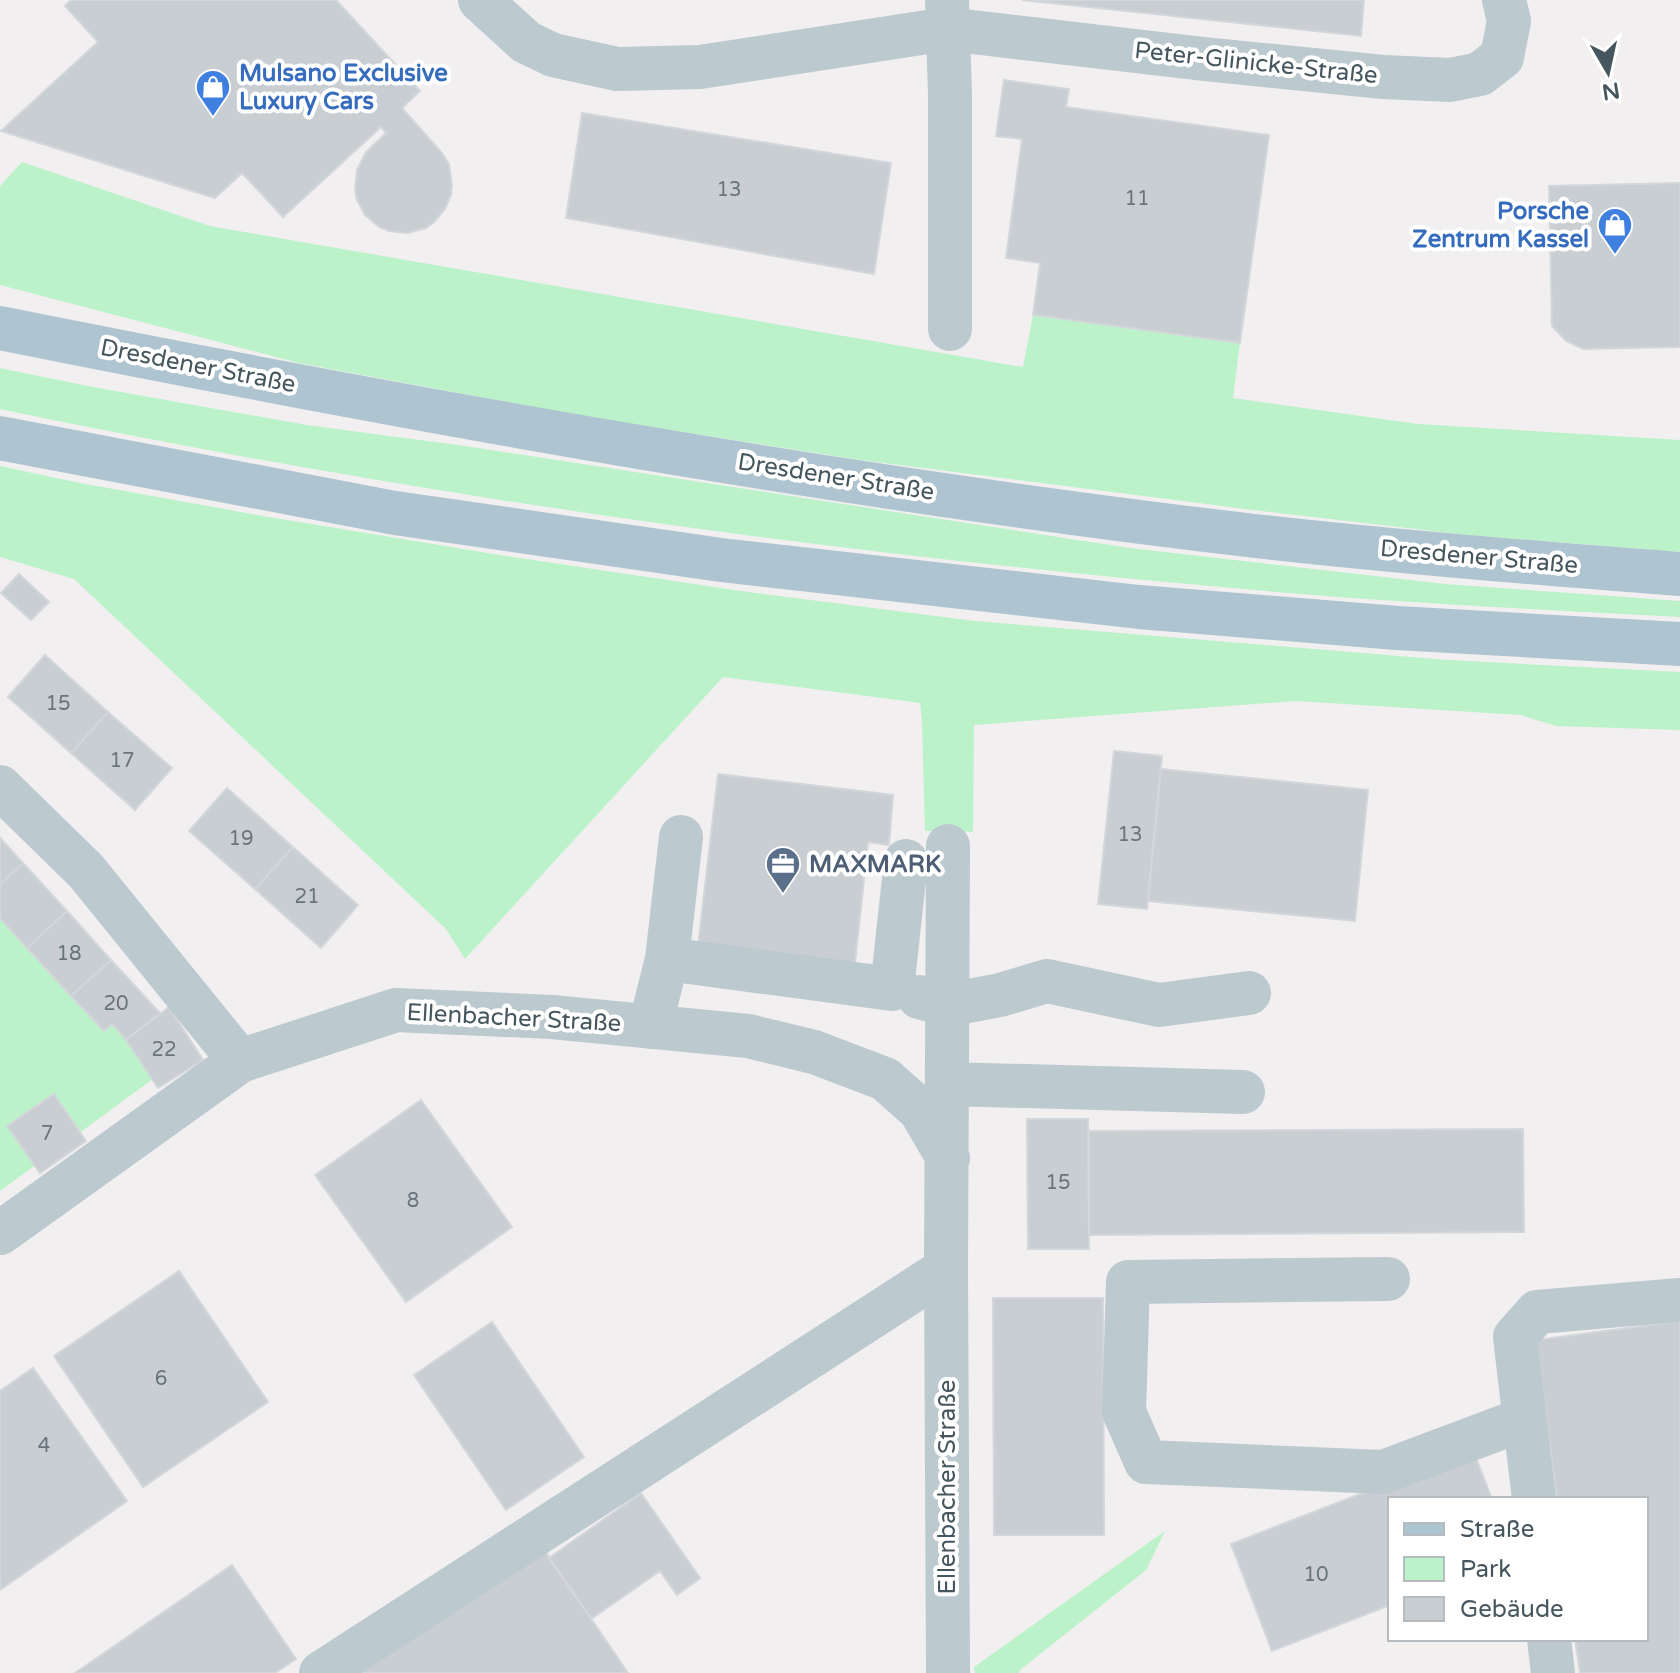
<svg xmlns="http://www.w3.org/2000/svg" width="1680" height="1673" font-family="'Varela Round',sans-serif">
	<rect width="100%" height="100%" fill="#f2eff0"/>
	<!-- green -->
	<path fill="#bcf2c9" d="M22,162L210,226L1023,367L1033,315L1240,343L1233,398L1418,424L1680,440V552L1467,535L1261,511L860,460L581,416L299,363L0,285V186Z
		M0,368L93,387L307,425L465,446L1130,548L1445,584L1680,601V617C1550,610 1419,604 1289,593C857,557 425,498 0,409Z
		M0,466L75,482L263,516L506,556L748,592L975,621L1448,660L1680,672V730L1556,726L1520,715L1296,701L974,725L973,832L925,831L922,722L920,703L723,677L465,959L446,929L74,579L0,557Z
		M0,860L175,1063L0,1191Z
		M1165,1531L1146,1570L1020,1670L1019,1673H975L974,1667Z"/>
	<!-- building -->
	<path fill="#c9ced2" stroke="#d3d7db" stroke-width="2" d="M71,0H336L420,91L402,108L442,153L449,164L452,185L451,195L445,209L434,222L426,228L407,233L389,231L379,227L365,215L357,200L355,190L357,170L366,152L386,133L381,127L283,217L242,173L215,198L1,131L98,42L65,6Z
		M1022,0H1364L1361,36Z
		M1004,80L1069,89L1066,107L1269,135L1240,343L1033,315L1040,263L1006,258L1022,139L996,136Z
		M582,113L891,163L874,274L566,218Z
		M1680,183V347L1583,349L1566,341L1552,326L1549,186Z
		M19,574L49,602L31,620L1,593Z
		M45,655L108,712L71,753L8,697Z
		M108,712L172,768L135,810L71,753Z
		M1114,751L1162,756L1147,909L1098,904Z
		M1161,769L1368,790L1355,921L1148,901Z
		M718,774L893,795L889,845L868,842L855,963L698,946Z
		M227,788L293,847L255,889L189,831Z
		M0,838L23,863L0,884Z
		M293,847L358,905L321,948L255,889Z
		M23,863L67,911L27,948L0,918V884Z
		M67,911L111,960L71,996L27,948Z
		M111,960L160,1013L126,1040L112,1024L104,1031L71,996Z
		M169,1007L203,1060L158,1088L126,1040Z
		M54,1094L86,1141L40,1173L7,1126Z
		M421,1100L512,1227L406,1302L315,1175Z
		M1027,1119H1088L1089,1249H1028Z
		M1523,1129L1524,1232L1089,1235V1131Z
		M179,1271L268,1402L143,1487L54,1356Z
		M993,1298H1103L1104,1535H994Z
		M1680,1321V1673H1580L1575,1639H1646V1499H1557L1536,1340Z
		M492,1322L584,1457L506,1510L414,1375Z
		M33,1368L127,1501L0,1590V1391Z
		M1473,1450L1492,1499H1390V1605L1272,1651L1231,1544Z
		M641,1493L700,1578L677,1595L660,1571L591,1619L549,1558Z
		M535,1536L628,1673H337Z
		M232,1565L296,1659L275,1673H75Z"/>
	<g fill="none" stroke-linecap="round" stroke-linejoin="round">
		<!-- minor -->
		<path stroke="#bcc9cf" stroke-width="44" d="M480,0L526,42L553,55L617,69L700,67L947,29L1204,59L1383,77L1450,80L1480,74L1502,57L1509,21L1504,0
			M947,0L950,95V329
			M0,787L86,871L240,1061
			M667,959L681,837
			M919,997L948,1005L1000,995L1047,981L1159,1005L1249,993
			M650,1027L667,959L892,989L906,861
			M948,1084L1243,1092
			M0,1233L240,1061L396,1010L552,1017L748,1036L814,1052L885,1079L920,1110L948,1158
			M1388,1279L1128,1282L1124,1412L1146,1462L1383,1472L1524,1419
			M1534,1499L1515,1337L1537,1312L1680,1300
			M1549,1639L1553,1673
			M321,1673L946,1269
			M948,1673L946,1269L948,846"/>
		<!-- major -->
		<path stroke="#aec4d0" stroke-width="44" d="M0,328C416,411 834,487 1255,536C1396,552 1538,563 1680,574
			M0,438L395,513L721,560L1139,607L1397,628L1680,644"/>
	</g>
	<!-- icons -->
	<defs>
		<symbol id="shop-pin" viewBox="-11 -11 22 30"><path d="M0 17L-7.5 6A9.5 9.5 0 1 1 7.5 6Z" fill="#3f7fe0" stroke="#fff"/><path d="M-5-2.5h2.3a2.7 3.5 0 0 1 5.4 0H5L5.5 6h-11ZM-1.5-2.5h3a1.5 2.3 0 0 0-3 0Z" fill="#fff"/></symbol>
		<symbol id="office-pin" viewBox="-11 -11 22 30"><path d="M0 17L-7.5 6A9.5 9.5 0 1 1 7.5 6Z" fill="#5c6f8a" stroke="#fff"/><path d="M-6-3h4V-5.5h4V-3h4V5H-6ZM-1-4.5V-3h2v-1.5ZM-6 0V1H6V0Z" fill="#fff"/></symbol>
	</defs>
	<g fill-rule="evenodd">
		<use href="#shop-pin" x="193" y="67" width="40" height="54"/>
		<use href="#shop-pin" x="1595" y="205" width="40" height="54"/>
		<use href="#office-pin" x="763" y="844" width="40" height="54"/>
	</g>
	<g text-anchor="middle" dominant-baseline="central" stroke-width="8" stroke-linejoin="round" paint-order="stroke">
		<!-- number labels -->
		<g font-size="20" fill="#67747b">
			<text x="729" y="190">13</text>
			<text x="1137" y="199">11</text>
			<text x="58" y="704">15</text>
			<text x="122" y="761">17</text>
			<text x="1130" y="835">13</text>
			<text x="241" y="839">19</text>
			<text x="307" y="897">21</text>
			<text x="69" y="954">18</text>
			<text x="116" y="1004">20</text>
			<text x="164" y="1050">22</text>
			<text x="47" y="1134">7</text>
			<text x="1058" y="1183">15</text>
			<text x="413" y="1201">8</text>
			<text x="161" y="1379">6</text>
			<text x="44" y="1446">4</text>
			<text x="1316" y="1575">10</text>
		</g>
		<!-- street labels -->
		<g font-size="24" fill="#46565e" stroke="#fff">
			<text transform="translate(1256 63) rotate(6)">Peter-Glinicke-Straße</text>
			<text transform="translate(198 366) rotate(11)">Dresdener Straße</text>
			<text transform="translate(836 477) rotate(9)">Dresdener Straße</text>
			<text transform="translate(1479 557) rotate(5)">Dresdener Straße</text>
			<text transform="translate(514 1018) rotate(3)">Ellenbacher Straße</text>
			<text transform="translate(947 1487) rotate(-90)">Ellenbacher Straße</text>
		</g>
		<!-- shop labels -->
		<g font-size="24" font-weight="bold" fill="#366cbe" stroke="#fff" text-anchor="start">
			<text x="239" y="73">Mulsano Exclusive<tspan x="239" dy="28">Luxury Cars</tspan></text>
			<text x="1589" y="211" text-anchor="end">Porsche<tspan x="1589" dy="28">Zentrum Kassel</tspan></text>
		</g>
		<!-- service labels -->
		<g font-size="24" font-weight="bold" fill="#4e5e75" stroke="#fff" text-anchor="start">
			<text x="809" y="864">MAXMARK</text>
		</g>
	</g>
	<!-- legend -->
	<rect x="1388" y="1497" width="260" height="144" fill="#ffffff" stroke="#b5bbbf" stroke-width="2"/>
	<rect x="1404" y="1523" width="40" height="12" fill="#aec4d0" stroke="#b5bbbf" stroke-width="2"/>
	<text x="1460" y="1537" font-size="24" fill="#46565e">Straße</text>
	<rect x="1404" y="1557" width="40" height="24" fill="#bcf2c9" stroke="#b5bbbf" stroke-width="2"/>
	<text x="1460" y="1577" font-size="24" fill="#46565e">Park</text>
	<rect x="1404" y="1597" width="40" height="24" fill="#c9ced2" stroke="#b5bbbf" stroke-width="2"/>
	<text x="1460" y="1617" font-size="24" fill="#46565e">Gebäude</text>
	<!-- north arrow -->
	<g transform="translate(1608 72) rotate(171)" stroke="#ffffff" stroke-width="6" paint-order="stroke">
	<path d="M0-6L14 30L0 20L-14 30Z" fill="#46565e"/>
	<text y="-12" font-size="22" font-weight="bold" text-anchor="middle" fill="#46565e">N</text>
	</g>
</svg>
